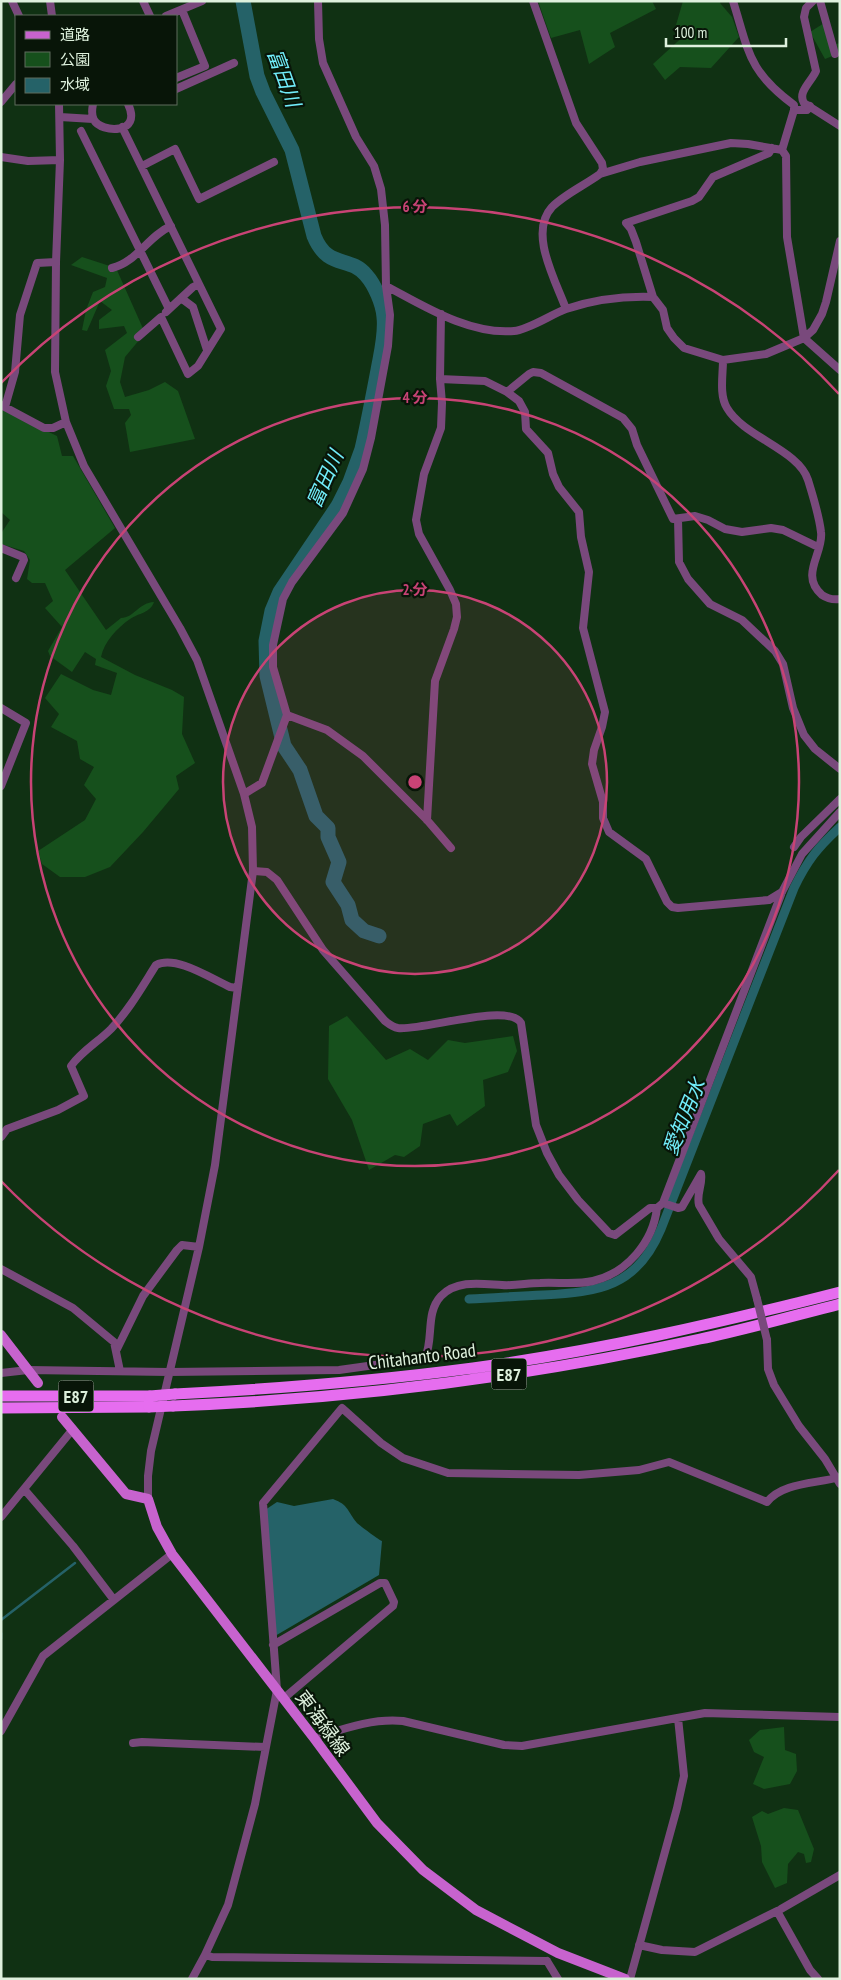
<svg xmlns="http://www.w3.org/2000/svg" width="841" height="1980" font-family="'PT Sans Narrow','Noto Sans JP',sans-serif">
	<rect width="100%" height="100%" fill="#103113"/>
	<!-- green -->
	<path fill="#16501c" d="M538,1H652L656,9L610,33L615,47L589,64L580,30L551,38Z
		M683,1H721L720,3L732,17L739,37L711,68L680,67L665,80L653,64L688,32L676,25Z
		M829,20L836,44L840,43V53L825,59L810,32Z
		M82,257L116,268L145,333L125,357L120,382L125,397L149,390L165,382L178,391L195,439L130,452L125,423L131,415L129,409H114L106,386L111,371L105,350L127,333L124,326L99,329V320L112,310L100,301L87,331L82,330L86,310L93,292L105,287L107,278L71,265Z
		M1,409L57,436L62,456H73L115,528L65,570L106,630L121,618C134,618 138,603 154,602C150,613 139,613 130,619C117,628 104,642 101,657L135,675L172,690L184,697L182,734L195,763L176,776L179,789L143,832L110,867L85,877H60L42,864L38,851L85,820L96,799L84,785L94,767L80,759L77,741L51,727L59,714L45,698L61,674L93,690L111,695L117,673L95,665L96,659L85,652L72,672L50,656L48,651L62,627L45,608L53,601L45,583H32L27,579L30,560L24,551L1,544L2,532L10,520L1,512Z
		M347,1016L386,1060L410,1049L428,1060L448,1040L465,1043L513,1036L517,1051L508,1072L483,1080L485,1106L457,1126L450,1114L423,1124L420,1146L404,1157L395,1155L369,1170L352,1120L328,1079L329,1026Z
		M784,1727L785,1750L796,1754L797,1771L790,1784L764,1789L753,1784L764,1757L754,1752L749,1740L760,1730Z
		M784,1808L798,1810L814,1849L811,1862L806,1863L804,1854L798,1852L788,1864L787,1883L775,1888L762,1862L761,1846L752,1817L762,1811L768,1814Z"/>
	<!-- water -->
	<path fill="#256268" d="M333,1499C349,1505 347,1511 357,1523C359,1525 379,1540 382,1541L379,1575L275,1636L265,1510L277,1502L294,1506Z"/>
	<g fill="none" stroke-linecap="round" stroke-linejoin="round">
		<!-- stream -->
		<path stroke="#256268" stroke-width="2.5" d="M1,1620L75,1563
			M1,1633V1639"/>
		<!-- canal -->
		<path stroke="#256268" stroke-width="9" d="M469,1299C494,1298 518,1296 543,1295C599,1292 637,1287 661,1229L794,888C807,861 818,847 840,827"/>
		<!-- river -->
		<path stroke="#256268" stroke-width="15" d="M243,1L257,76L263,92L292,150L314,236C328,270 349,255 366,275C375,285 383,304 384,317C386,334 381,353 378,370C373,396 368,423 362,449L350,482L338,506L280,592L272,611L266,641L267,676L284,746L300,770L316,816L328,828V837L339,862L333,882L348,905L352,920L364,931L379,936"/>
		<!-- minor -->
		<path stroke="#79497c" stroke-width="8" d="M12,1L19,16
			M50,1L52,16
			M143,1L150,16
			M533,1L576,123L602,163L603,169L600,174C585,185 565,194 552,207C528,233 556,281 566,309
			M733,1C749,52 748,71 794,105V110
			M813,1L806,8L804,17L816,71C812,81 797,92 804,103L840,126
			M820,1L835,54
			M166,16L202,1
			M176,78L205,66L182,10
			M176,89L234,63
			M1,102L16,84
			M59,104L60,160L56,262L55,372L66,422L84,466L180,628L197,660L244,794L252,827L253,871L215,1165L199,1247L151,1451L148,1476V1499
			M93,104C92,109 91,115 94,120C101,133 143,135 128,104
			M60,117L93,119
			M122,127L221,329L198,366L188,374L161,317L138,337
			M81,131L169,309
			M772,148L769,153L713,177L699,197L692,201L626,223L631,229L636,242L653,297L663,310L667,328L674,338L684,348L723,360L766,354L804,338L813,330L822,314L826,302L840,241
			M782,150L794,110H807L810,106
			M1,157L28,161L60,160
			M142,166L175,149L199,199L274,162
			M600,174L640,162L731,143L748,144L782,150L786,156L787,237L804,338L840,370
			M112,268C137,262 148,236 171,226
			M386,286C424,306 469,335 514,331C528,330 552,314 566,309C593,300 625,296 653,297
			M181,298L193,307L207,350
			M166,312L193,287L199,284
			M723,360C723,375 719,395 727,408C744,437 799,450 808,480C813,496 819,515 821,532C824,553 799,575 822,595C828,599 833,600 840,599
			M440,379L485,381L507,392L519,401L525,412L526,429L548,453L553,474L559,487L579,512L581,537L589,572L583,628L605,712L602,727L594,750L592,764L603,802V818L609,832L646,859L667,902L672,907L678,908L769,900L782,892
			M507,392L529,374L533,372L541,373L623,418L632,429L637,445L673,519L695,516L708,520L725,529L742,532L771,528L783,530L818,547
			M1,405L44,428H53L66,422
			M5,407L15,372L20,315L37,263L56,262
			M678,519L679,562L688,579L710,604L742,620L775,651L783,664L793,708L804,735L815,749L840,769
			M1,548L23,557L24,560L16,578
			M1,708L26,723L1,786
			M287,715L327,730L363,756L427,820L451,848
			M244,794L262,783L287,715L273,667V645L283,599L292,582L343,513L363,469L371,438L388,346L390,315L386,286L385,225L381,189L374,166L356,137L323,63L319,39L318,1
			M427,820L435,681L454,629L457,617L456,604L450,590L419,534L416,520L424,474L441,428L442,403L440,379L441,314
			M794,847L801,837L840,799
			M253,871L267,872L277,880L323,950L385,1021C389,1024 392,1027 398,1028C422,1031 509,1002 521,1023L536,1125L547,1153L559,1175L578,1200L609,1233L615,1235L650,1208H657L663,1203L782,892L802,854L840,812
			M1,1137L7,1129L58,1110L84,1096L71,1066C82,1051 98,1042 111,1029C129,1010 142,987 156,965C176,955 210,978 230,987L237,988
			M663,1203L678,1208L682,1207L701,1174C703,1184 696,1194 699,1205L719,1239L751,1277L757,1299
			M1,1269L73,1308L114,1342L120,1371
			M767,1340L768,1369L774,1385L799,1426L825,1459L840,1484
			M117,1349L143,1296L177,1250L182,1245L199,1247
			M1,1373L28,1370L169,1372L339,1370L425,1358C434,1339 425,1313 441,1296C457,1279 483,1284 502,1285C515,1286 528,1283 540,1283C558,1282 576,1285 593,1281C627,1273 653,1242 657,1208
			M24,1489L73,1546L114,1600
			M1,1517L73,1429
			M273,1645L380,1583H385L394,1602L393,1606L284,1698
			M1,1731L43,1656L172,1554
			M314,1738C343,1729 372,1718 403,1721L504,1745L522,1746L705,1713L840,1717
			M133,1743L142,1742L265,1747
			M781,1909L840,1875
			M639,1945L662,1950L695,1952L777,1911L810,1970L818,1979
			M205,1955L212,1957L547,1961
			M547,1961L558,1979
			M192,1979L205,1955L228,1905L255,1804L277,1690L263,1503L342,1408L381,1443L403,1458L448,1473L579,1475L639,1470L669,1462L767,1502C783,1482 816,1484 840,1477
			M630,1979L677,1808L684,1776L678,1718"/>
		<!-- major -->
		<path stroke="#c763ce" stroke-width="10" d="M1,1335L38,1383
			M62,1417L126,1494L148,1499L157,1527L172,1554L314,1738L377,1823L423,1870L476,1910L558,1953L625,1979"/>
		<!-- highway -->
		<path stroke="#e66def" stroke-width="11" d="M175,1394C274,1389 374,1381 473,1368C597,1351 719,1323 840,1292
			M1,1396H150
			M173,1406C350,1399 527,1377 700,1339C747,1329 793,1316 840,1304
			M1,1408L149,1407"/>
		<!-- minor-bridge -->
		<path stroke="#79497c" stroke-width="8" d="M757,1299L767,1340"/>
		<!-- highway-bridge -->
		<path stroke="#e66def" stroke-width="11" d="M150,1396L175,1394
			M149,1407L173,1406"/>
	</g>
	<!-- distance rings -->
	<circle cx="415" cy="782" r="192" fill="#c84375" fill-opacity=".12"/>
	<g fill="none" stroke="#c84375" stroke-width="2.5">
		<circle cx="415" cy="782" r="192"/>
		<circle cx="415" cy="782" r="384"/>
		<path d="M839 1170A575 575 0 0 1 1 1181M1 383A575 575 0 0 1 839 394"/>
	</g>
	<g text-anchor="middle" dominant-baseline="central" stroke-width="4.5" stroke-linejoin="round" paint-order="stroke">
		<!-- shield labels -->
		<g fill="#081508" stroke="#9eaf9d" stroke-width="1">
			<rect x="491.5" y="1358.5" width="35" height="31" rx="4"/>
			<rect x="58.5" y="1380.5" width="35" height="31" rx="4"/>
		</g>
		<g font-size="18" font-weight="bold" fill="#def1dd">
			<text x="509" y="1374">E87</text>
			<text x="76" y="1396">E87</text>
		</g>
		<!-- street labels -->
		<g font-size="19" fill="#def1dd" stroke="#081508">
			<text transform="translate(422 1356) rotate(-7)">Chitahanto Road</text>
			<text transform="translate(323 1723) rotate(53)">東海緑線</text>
		</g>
		<!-- water labels -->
		<g font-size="20" font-style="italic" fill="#71edfa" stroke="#081508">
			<text transform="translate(284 78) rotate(70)">富田川</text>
			<text transform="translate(325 479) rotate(-66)">富田川</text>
			<text transform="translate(684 1117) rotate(-68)">愛知用水</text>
		</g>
	</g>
	<circle cx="415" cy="782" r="8" fill="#c84375" stroke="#081508" stroke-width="2.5"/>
	<g font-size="15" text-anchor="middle" font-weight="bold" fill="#c84375" stroke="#081508" stroke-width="4.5" stroke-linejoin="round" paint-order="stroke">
		<text x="415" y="212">6 分</text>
		<text x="415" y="403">4 分</text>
		<text x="415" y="595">2 分</text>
	</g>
	<!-- border -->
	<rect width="841" height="1980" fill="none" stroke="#def1dd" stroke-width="5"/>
	<!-- legend -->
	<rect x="15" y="15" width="162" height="90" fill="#081508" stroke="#5e6d5d"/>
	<rect x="25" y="31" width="25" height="8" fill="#c763ce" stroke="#5e6d5d"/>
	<text x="60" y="40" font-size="15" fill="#def1dd">道路</text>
	<rect x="25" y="52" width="25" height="15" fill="#16501c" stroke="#5e6d5d"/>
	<text x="60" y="65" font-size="15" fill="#def1dd">公園</text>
	<rect x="25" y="78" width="25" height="15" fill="#256268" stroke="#5e6d5d"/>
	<text x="60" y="90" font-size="15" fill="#def1dd">水域</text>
	<!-- scale -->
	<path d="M666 38v8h120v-8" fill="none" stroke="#def1dd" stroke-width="2.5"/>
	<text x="674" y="38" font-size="15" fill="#def1dd" stroke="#081508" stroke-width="4" paint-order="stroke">100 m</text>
</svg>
